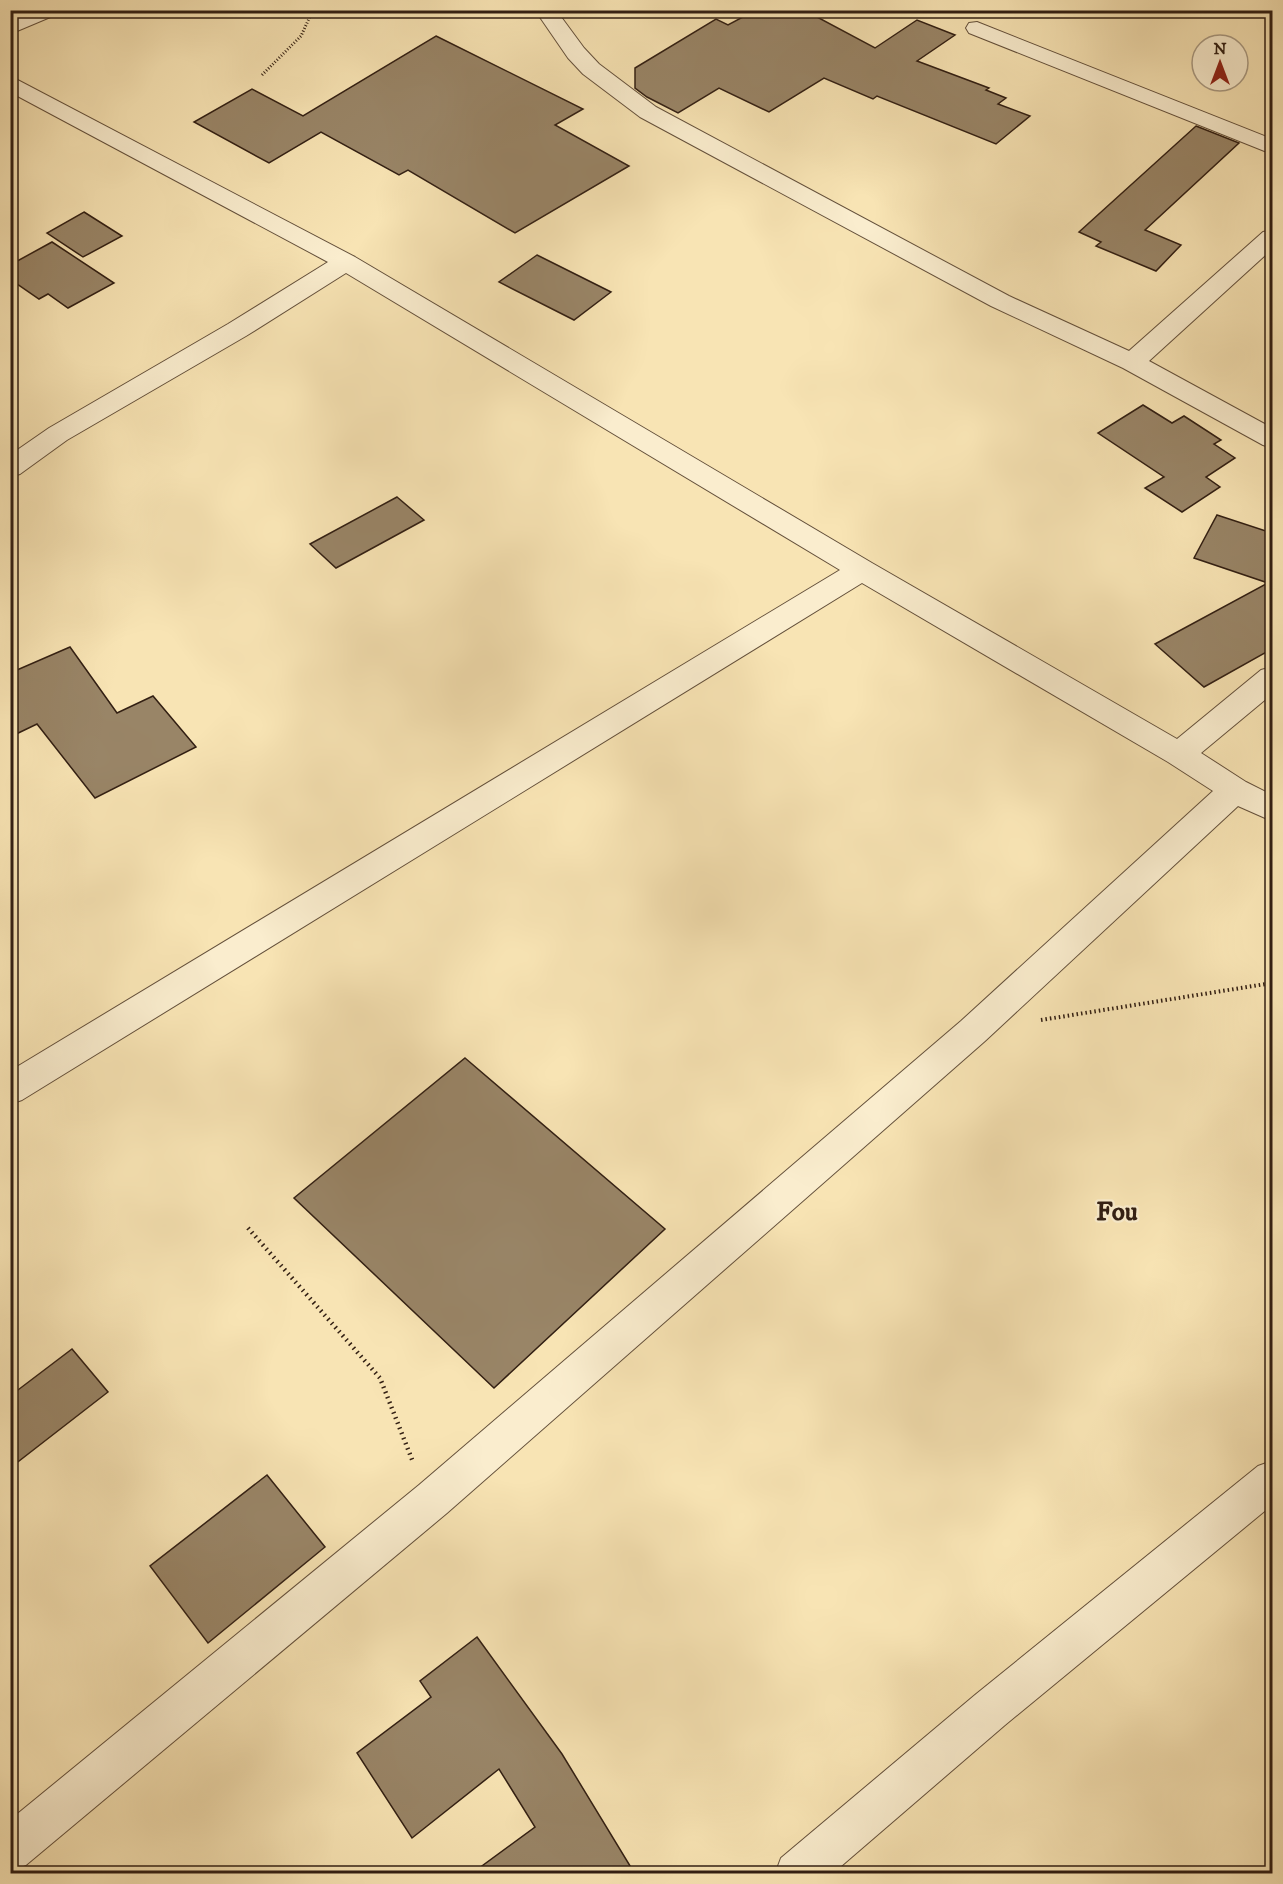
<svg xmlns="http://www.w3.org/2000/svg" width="1283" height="1884" font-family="'IM FELL DW Pica',serif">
	<rect width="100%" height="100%" fill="#f8e4b4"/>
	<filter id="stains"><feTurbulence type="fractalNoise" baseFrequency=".00333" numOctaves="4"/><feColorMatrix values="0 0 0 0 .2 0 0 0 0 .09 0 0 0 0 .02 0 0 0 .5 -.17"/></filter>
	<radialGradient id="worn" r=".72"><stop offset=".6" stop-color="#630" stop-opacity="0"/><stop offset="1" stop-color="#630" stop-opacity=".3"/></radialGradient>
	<!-- building -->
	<path fill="#998567" stroke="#321f13" stroke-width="1.5" d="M756,10H804L875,48L917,20L955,35L917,61L989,88L986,90L1006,98L998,104L1030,116L996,144L877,96L873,99L824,78L769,112L719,88L678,113L647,97L635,88V68L716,19L728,25Z
		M436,36L583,109L555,125L629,166L515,233L408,170L399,175L321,132L269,163L194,122L252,89L303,116Z
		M1196,126L1239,143L1145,230L1181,245L1156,271L1096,246L1101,242L1079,232Z
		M84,212L122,236L83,257L47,233Z
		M52,242L114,283L68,308L48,294L39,299L10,279V265Z
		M537,255L611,292L574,320L499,282Z
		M1143,405L1172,423L1184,416L1221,440L1214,444L1235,458L1206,477L1220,487L1182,512L1145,488L1164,477L1098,433Z
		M397,497L424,520L336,568L310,544Z
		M1217,515L1272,533V649L1204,687L1155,644L1268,583L1194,558Z
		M70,647L117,713L153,696L196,747L95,798L37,724L10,737V673Z
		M465,1058L665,1229L494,1388L294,1198Z
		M72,1349L108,1392L10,1468V1396Z
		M267,1475L325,1547L208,1643L150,1566Z
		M477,1637L562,1754L635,1874H471L535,1827L499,1769L412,1838L357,1753L431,1697L420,1681Z"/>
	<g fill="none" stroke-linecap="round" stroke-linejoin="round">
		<defs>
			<path id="minor" d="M29,10H57L55,15L10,34V19Z
				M535,10H556L584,48L599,64L656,107L1009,296L1129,351L1263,232L1272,230V249L1149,361L1272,428V448L1263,445L1123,368L991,306L640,117L583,74L568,58Z
				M977,22L1272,139V154L969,33L966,28L969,23Z
				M10,76L355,257L872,563L1177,739L1261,670L1272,667V694L1201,753L1246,782L1272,795V821L1238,806L985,1041L447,1513L26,1865L10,1871V1820L419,1485L961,1021L1213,791L1168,762L862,583L22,1100L10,1104V1071L840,570L346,273L246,336L67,440L20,474L10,477V455L49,428L228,324L328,262L10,92Z
				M1272,1461V1505L1005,1725L832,1874H775L781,1858L975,1695L1258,1466Z"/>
		</defs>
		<!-- minor casing -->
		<use href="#minor" stroke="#64503b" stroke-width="2"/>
		<!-- path-far2 -->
		<path stroke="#321f13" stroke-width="3" stroke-dasharray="1 2" stroke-linecap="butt" d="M262,75L301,36L313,10"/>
		<!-- path-far1 -->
		<path stroke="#321f13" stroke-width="4" stroke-dasharray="1.5 3" stroke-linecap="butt" d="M1041,1020L1272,983"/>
		<!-- path -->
		<path stroke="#321f13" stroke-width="4.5" stroke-dasharray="1.5 4" stroke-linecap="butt" d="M248,1228L380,1378L413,1462"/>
		<!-- minor -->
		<use href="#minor" fill="#faedce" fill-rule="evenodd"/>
	</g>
	<g text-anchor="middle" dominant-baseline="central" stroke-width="4.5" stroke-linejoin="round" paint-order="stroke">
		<!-- district labels -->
		<g font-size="27" font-weight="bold" fill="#321f13" stroke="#faedce">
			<text x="1117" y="1212">Fou</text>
		</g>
	</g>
	<!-- margin -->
	<rect width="1283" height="1884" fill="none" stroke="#f8e4b4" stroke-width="36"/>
	<rect x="12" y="12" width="1259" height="1860" fill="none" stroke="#321f13" stroke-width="3"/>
	<rect x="18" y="18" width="1247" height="1848" fill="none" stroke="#321f13" stroke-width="1.5"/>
	<!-- north arrow -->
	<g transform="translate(1220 63)"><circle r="28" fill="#faedce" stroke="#aa9b83" stroke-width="1.5"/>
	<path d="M0-4.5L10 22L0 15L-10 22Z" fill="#8f2418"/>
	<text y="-9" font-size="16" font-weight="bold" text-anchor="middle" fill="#321f13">N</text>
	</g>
	<rect width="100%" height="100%" filter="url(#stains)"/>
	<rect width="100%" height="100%" fill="url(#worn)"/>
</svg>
